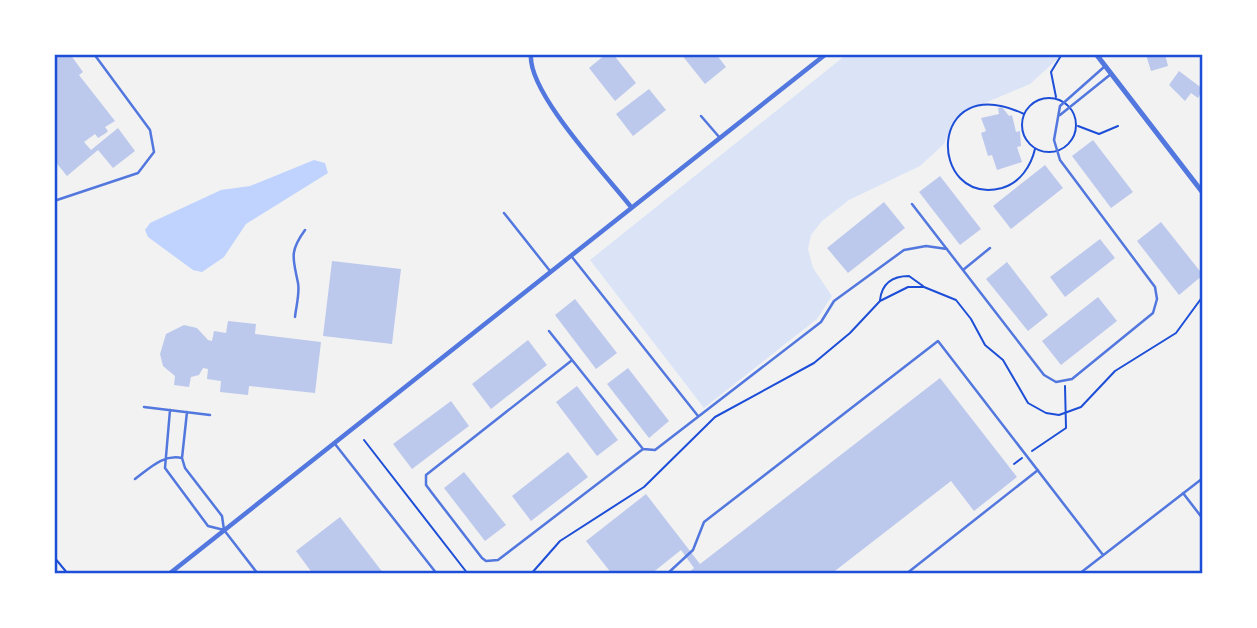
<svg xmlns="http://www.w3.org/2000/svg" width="1257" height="628" font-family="'PT Sans Narrow',sans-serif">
	<rect width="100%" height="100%" fill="#f2f2f2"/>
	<!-- green -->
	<path fill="#dbe4f7" d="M847,54H1063L1030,84L966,111L952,124L944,144L920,166L849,200L822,221L811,235L808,249L813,268L832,296L817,319L704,408L590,260Z"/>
	<!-- water -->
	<path fill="#bfd3fe" d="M314,160L325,163L328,173L246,224L224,257L202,272L193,270L148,237L145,230L150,223L221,190L250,186Z"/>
	<!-- building -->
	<path fill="#bdc9ec" d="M54,54H70L83,72L79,75L115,121L105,127L108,131L106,133L98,138L95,134L84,142L91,150L118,128L135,151L113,168L98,150L67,176L54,160Z
		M606,54H613L636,83L615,101L589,68Z
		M681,54H716L726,67L705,84Z
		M1165,54L1168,66L1151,71L1146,55Z
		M1179,71L1203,89L1198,98L1191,93L1185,101L1169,85Z
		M649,89L666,110L633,136L616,114Z
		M1002,107L1009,116L1012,115L1016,132L1020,131L1021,146L1017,147L1022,162L997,170L992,155L988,156L981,133L986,131L981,118L999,114L998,108Z
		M1093,140L1133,192L1111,208L1072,156Z
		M1045,165L1063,188L1011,229L993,206Z
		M940,176L981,229L960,245L919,192Z
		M884,202L905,228L848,273L827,248Z
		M1161,222L1203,275L1179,295L1137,241Z
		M1100,239L1115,258L1065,297L1050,277Z
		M332,261L401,269L392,344L323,336Z
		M1007,262L1048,315L1028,331L986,279Z
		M1098,297L1117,321L1061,365L1042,341Z
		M575,299L617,353L596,369L555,315Z
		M228,321L256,324L255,334L321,342L315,393L249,386L248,395L220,392L221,381L207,379L208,369L203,368L199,375L191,377L189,387L174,385L175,376L163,366L160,354L166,334L184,325L197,328L208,340L212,341L214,331L226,333Z
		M528,340L547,365L491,409L472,384Z
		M628,368L669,421L649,438L607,384Z
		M940,378L1017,477L974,511L951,481L831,574H687L694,568L681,550L651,574H612L586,541L646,494L700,564Z
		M577,386L618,440L597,456L556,402Z
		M451,401L469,426L412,469L393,444Z
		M568,452L588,477L531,521L512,496Z
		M464,472L506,525L485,541L444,488Z
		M340,517L384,574H313L296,551Z"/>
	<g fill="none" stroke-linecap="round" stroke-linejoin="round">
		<!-- path -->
		<path stroke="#1d4ed8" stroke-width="2" d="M1056,97L1051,72L1062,54
			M1022 125a27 27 0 1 1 54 0a27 27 0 1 1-54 0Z
			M1024,114C926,68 927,207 1002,188C1020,183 1031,166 1035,149
			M1078,126L1099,134L1118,126
			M880,300C882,283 892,276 909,276L923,286
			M364,440L468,574
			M1032,451L1066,428L1065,386
			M1014,464L1022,458
			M54,557L68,574
			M531,574L560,541L644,487L715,417L814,363L850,333L880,301L908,287H924L956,300L971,319L985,345L1003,360L1028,403L1046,413L1059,415L1081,407L1115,371L1176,333L1203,296"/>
		<!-- service -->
		<path stroke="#5277de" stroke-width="2.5" d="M1060,115L1111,74
			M701,116L720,138
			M54,201L138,173L154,152L150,130L94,54
			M912,204L1044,375L1056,382L1072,379L1153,313L1157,299L1155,287L1060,160L1054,140L1060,106L1104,67
			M504,213L550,271
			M572,257L698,416
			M963,270L990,248
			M295,317C296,307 300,293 298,283C293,258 289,252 305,230
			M549,331L643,449L655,450L821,322L834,301L904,250L926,246L947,249
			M571,361L426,475V485L432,493L482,558L486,561L498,560L643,449
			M144,407L210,415
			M170,410L165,468L208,526L224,530
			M187,412L182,458L185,468L222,516L224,530L258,574
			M335,444L437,574
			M135,479C150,468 163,454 182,458
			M1183,493L1203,519
			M667,574L693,550L704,522L938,341L1103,555
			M906,574L1038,470
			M1079,574L1203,478"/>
		<!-- minor -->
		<path stroke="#5277de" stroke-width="4.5" d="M531,54C527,92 606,175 631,207
			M169,574L826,54"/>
		<!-- tertiary -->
		<path stroke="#5277de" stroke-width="5" d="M1096,54L1203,193"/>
	</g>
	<!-- border -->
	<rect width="1257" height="628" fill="none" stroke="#ffffff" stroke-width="112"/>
	<rect x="56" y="56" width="1145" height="516" fill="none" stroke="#1d4ed8" stroke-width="2.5"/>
</svg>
